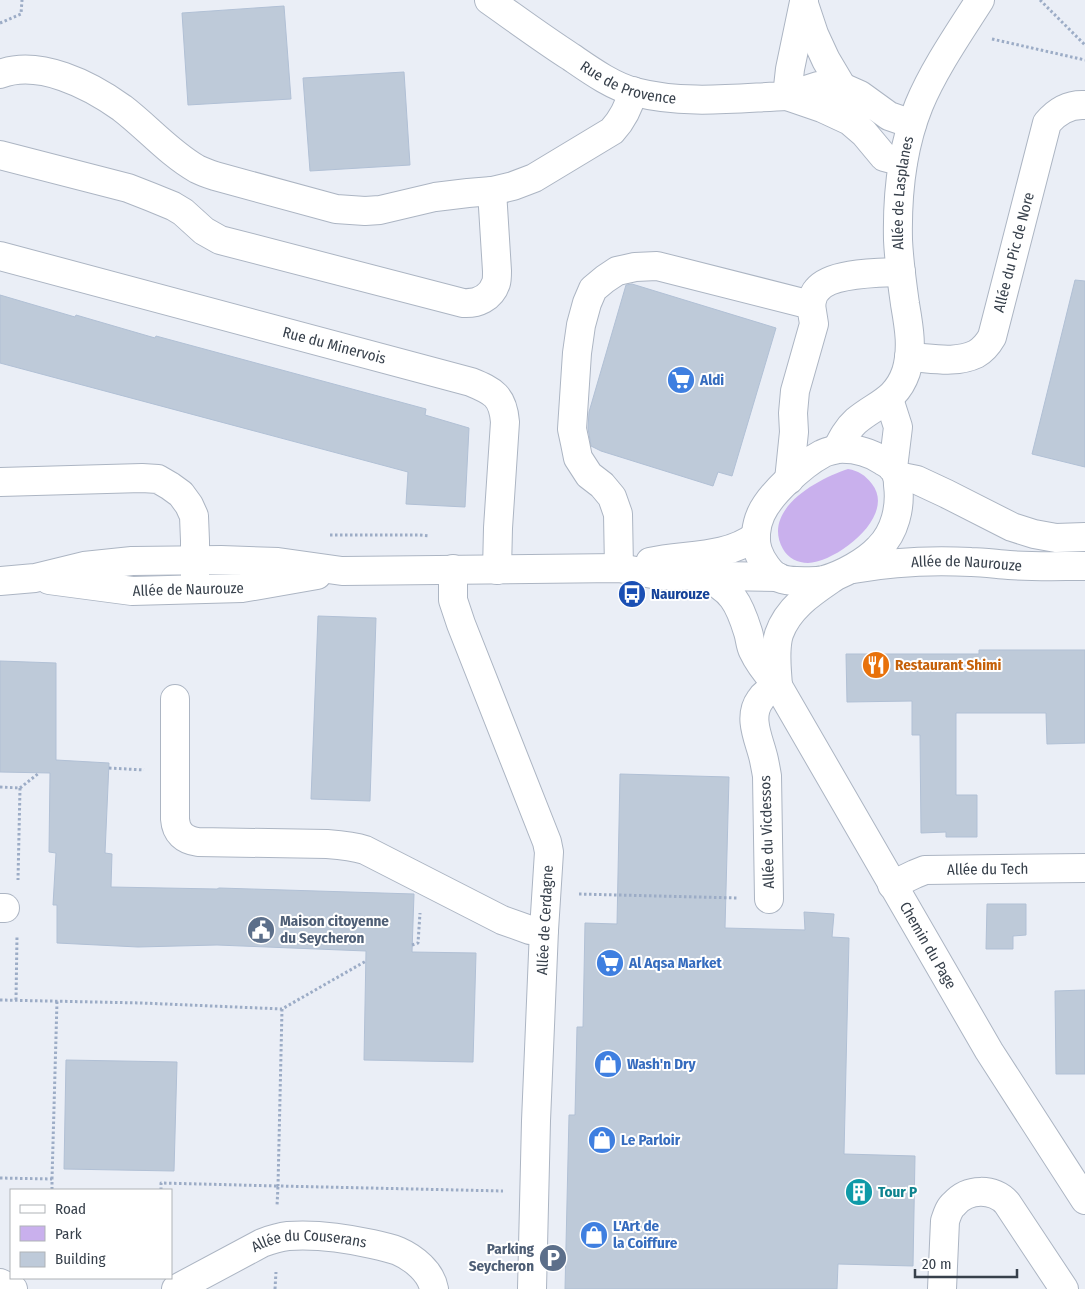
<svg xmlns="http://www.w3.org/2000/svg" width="1085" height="1289" font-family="'Fira Sans Condensed',sans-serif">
	<rect width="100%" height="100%" fill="#eaeef6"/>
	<!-- green -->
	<path fill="#c9b0ed" d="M848,469C859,471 865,475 872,484C897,516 837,562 808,563C798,563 788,558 783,549C761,510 817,479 848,469Z"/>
	<!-- building -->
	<path fill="#becad9" stroke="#b1c0d5" d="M284,6L291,99L188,105L182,13Z
		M404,72L410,165L310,171L303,78Z
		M1075,280L1085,281V467L1032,454Z
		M632,284L776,328L732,476L718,472L713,486L601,451L591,446L588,428L589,412L626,285Z
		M0,295L75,317L76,315L155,338L156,336L426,409L425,415L469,428L465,507L406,504L408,472L0,363Z
		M318,616L376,618L370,801L311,799Z
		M979,650H1085V743L1047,744L1046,713H956V795H977V837H946V832L921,833L920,735H912V701L847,702L846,654H979Z
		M0,661L56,663V760L109,763L105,853L112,854L111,887L217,889L219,888L414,894L412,952L476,953L473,1062L364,1060L366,951L217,945L138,947L57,943V905H53L56,853L49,852L50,773L0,772Z
		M620,774L729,777L725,928L805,930L804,912L834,914L832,937L849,938L844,1154L915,1156L913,1266L838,1264L837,1289H565L569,1115H575L577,1027H583L585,923L617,924Z
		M987,904H1026V935L1013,936V949H986Z
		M1085,990V1074H1056L1055,991Z
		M66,1060L177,1062L174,1171L64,1169Z"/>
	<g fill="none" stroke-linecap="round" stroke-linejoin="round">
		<defs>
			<g id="minor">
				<path id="s1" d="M489,0C516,19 543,39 571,57C590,70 612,86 635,92C685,105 737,98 787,96L790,69L804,2"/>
				<path d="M804,4L814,34L826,60L842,87"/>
				<path d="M0,74C39,59 90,85 122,108C147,127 169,153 197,169C203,172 209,174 215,176L336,209L365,211L380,210L435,197L468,193L492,191L513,186L534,178L612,131C623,119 629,107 633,91"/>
				<path d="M0,155L128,188L151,197L173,206L183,212L204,231L220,240L463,303C477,304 491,298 496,283C497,280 497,275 497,271L492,191"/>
				<path d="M903,162L884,157L864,133L850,121L822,108L787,96L818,86L842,87L860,95L889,116L912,124"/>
				<path id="s2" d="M0,256L471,382C493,391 503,396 505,422L498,528L497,570"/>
				<path d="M811,305C812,300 813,294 817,290C831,272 879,273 901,272"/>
				<path id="s3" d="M909,357C931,358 955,364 976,354C983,350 988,344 992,337L1047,123C1057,111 1069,104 1085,105"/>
				<path d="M889,399L898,427L893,468"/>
				<path id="s4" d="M837,449C842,439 847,429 856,421C876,404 896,401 906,372C913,349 909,327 905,304C902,283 899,261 898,240C897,195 902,147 919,105C934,69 959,33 980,0"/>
				<path d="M837,449C854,448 868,451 883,461C886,463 890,465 892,468C897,472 898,479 898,485C901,507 895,532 879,548C866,562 842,575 824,580C815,582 806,581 797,581C791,581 784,580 779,578C770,574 761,560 758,551C754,540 756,525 761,514C770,494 803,464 822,454C827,451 832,451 837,449Z"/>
				<path d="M897,476L917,480L947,494L1012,527L1034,534L1056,538L1085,537"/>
				<path d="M0,482L142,478L158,479L170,486L181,494L189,505L194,516L195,541V578"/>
				<path d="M650,562C686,554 725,559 756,536"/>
				<path d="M619,568L618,514L612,497L602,485L589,475L578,458L575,443L572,429L577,353L581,325L587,303L593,289L605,279L617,271L635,267L657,266L811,305L814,324L795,391L793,413L794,432L789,480"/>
				<path d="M453,569V600L461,624L547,842L549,852L544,930L536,1121L532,1289"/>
				<path id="s5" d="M853,569C891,562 932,560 971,562C983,562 996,564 1009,565C1034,567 1060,566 1085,566"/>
				<path id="s6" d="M704,577C732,589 739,603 748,632C750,638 750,645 753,651C759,664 768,675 778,686L989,1051L1085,1200"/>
				<path id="s7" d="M49,580L132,591L242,588L317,575"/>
				<path d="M0,581L35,578L84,566L132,561L221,560L278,562L342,571L619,568L658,575L778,577"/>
				<path d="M778,686C777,669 774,650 779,634C788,608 811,593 833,578"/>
				<path d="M175,699V819C176,833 184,840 198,842L327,844C340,845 353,846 365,850L502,920L530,930H544"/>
				<path id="s8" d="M892,885L915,874L925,870L1085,868"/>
				<path d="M769,899L767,776C766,770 765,765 764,760C760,741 747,718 760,700C764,693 771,690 778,686"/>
				<path d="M0,908H5"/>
				<path d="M0,1283L13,1289"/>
				<path id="s9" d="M176,1289L262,1243C270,1240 279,1237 288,1236C316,1234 345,1238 372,1244C381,1246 390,1248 398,1251C414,1258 431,1272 434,1289"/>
				<path d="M942,1289L945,1221C947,1215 949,1208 954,1204C968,1188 993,1188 1007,1203L1064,1289"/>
			</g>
		</defs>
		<!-- minor casing -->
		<use href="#minor" stroke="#acb5c3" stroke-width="30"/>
		<!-- path -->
		<path stroke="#9cacc6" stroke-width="3" stroke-dasharray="2.5 2.5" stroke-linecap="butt" d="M1040,0L1085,45
			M0,23L21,14L22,0
			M992,39L1085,60
			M330,535H419L429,536
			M109,768L144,770
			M0,787L20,788L18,880
			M20,788L39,773
			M579,894L737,898
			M412,945L418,943L420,913
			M0,1000L142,1003L282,1009L366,961
			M16,1000L17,936
			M282,1009L278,1186L503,1191
			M0,1178L52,1179V1190
			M52,1179L57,1001
			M161,1190V1183L278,1186L277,1206
			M275,1289L276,1272"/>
		<!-- minor -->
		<use href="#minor" stroke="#fff" stroke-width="28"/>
	</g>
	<!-- icons -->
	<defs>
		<symbol id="supermarket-disc" viewBox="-11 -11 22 22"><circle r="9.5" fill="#3f7fe0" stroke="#fff"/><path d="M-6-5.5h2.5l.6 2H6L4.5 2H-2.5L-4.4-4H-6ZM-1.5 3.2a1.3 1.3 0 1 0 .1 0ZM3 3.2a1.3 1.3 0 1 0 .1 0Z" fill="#fff"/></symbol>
		<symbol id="bus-disc" viewBox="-11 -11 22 22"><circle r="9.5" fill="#1a4fb4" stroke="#fff"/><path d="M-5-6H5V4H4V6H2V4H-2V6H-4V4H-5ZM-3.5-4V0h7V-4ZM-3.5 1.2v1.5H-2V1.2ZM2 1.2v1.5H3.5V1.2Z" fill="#fff"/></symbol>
		<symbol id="restaurant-disc" viewBox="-11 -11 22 22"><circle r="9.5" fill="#e8710a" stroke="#fff"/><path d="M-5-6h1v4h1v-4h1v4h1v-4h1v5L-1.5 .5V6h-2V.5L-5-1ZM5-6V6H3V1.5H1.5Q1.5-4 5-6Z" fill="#fff"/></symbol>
		<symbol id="civic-disc" viewBox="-11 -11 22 22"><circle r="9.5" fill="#5c6f8a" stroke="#fff"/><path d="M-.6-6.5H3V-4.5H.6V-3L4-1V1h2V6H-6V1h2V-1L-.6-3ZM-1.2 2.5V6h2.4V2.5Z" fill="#fff"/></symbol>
		<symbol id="shop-disc" viewBox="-11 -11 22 22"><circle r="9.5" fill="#3f7fe0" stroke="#fff"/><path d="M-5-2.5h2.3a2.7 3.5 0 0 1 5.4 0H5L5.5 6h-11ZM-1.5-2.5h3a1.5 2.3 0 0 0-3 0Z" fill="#fff"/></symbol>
		<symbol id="building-disc" viewBox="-11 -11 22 22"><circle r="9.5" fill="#0f9aa8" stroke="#fff"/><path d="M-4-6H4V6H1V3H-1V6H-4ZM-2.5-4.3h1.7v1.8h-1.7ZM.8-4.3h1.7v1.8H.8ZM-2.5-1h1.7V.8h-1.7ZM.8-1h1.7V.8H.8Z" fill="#fff"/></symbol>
		<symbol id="parking-disc" viewBox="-11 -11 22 22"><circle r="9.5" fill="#5c6f8a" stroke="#fff"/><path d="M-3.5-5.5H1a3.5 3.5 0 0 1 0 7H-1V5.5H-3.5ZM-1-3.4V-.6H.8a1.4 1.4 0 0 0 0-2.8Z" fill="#fff"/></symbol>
	</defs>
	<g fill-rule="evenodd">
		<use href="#supermarket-disc" x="665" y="364" width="32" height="32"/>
		<use href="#bus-disc" x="616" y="578" width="32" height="32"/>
		<use href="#restaurant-disc" x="860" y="649" width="32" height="32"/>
		<use href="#civic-disc" x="245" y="914" width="32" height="32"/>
		<use href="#supermarket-disc" x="594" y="947" width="32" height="32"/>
		<use href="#shop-disc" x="592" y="1048" width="32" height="32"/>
		<use href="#shop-disc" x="586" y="1124" width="32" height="32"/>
		<use href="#building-disc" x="843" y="1176" width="32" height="32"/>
		<use href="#shop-disc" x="578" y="1219" width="32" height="32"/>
		<use href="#parking-disc" x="537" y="1242" width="32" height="32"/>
	</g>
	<g text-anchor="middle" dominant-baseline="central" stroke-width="4" stroke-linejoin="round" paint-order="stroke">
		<!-- street labels -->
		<g font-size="15" fill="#37404b" stroke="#fff">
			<text stroke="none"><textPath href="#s1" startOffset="164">Rue de Provence</textPath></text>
			<text stroke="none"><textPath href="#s4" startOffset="286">Allée de Lasplanes</textPath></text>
			<text stroke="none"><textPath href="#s3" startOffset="179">Allée du Pic de Nore</textPath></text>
			<text stroke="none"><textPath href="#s2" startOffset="346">Rue du Minervois</textPath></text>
			<text stroke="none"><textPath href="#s5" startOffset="114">Allée de Naurouze</textPath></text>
			<text stroke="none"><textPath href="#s7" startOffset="140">Allée de Naurouze</textPath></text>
			<text transform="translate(767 832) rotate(-92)">Allée du Vicdessos</text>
			<text stroke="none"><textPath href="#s8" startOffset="99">Allée du Tech</textPath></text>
			<text transform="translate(545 920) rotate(-87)">Allée de Cerdagne</text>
			<text stroke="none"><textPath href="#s6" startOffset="436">Chemin du Page</textPath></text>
			<text stroke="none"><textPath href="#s9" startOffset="145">Allée du Couserans</textPath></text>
		</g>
		<!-- shop labels -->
		<g font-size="15" font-weight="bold" fill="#366cbe" stroke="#fff" text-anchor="start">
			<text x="700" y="380">Aldi</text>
			<text x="629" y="963">Al Aqsa Market</text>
			<text x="627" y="1064">Wash'n Dry</text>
			<text x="621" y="1140">Le Parloir</text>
			<text x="613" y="1226">L'Art de<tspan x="613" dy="17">la Coiffure</tspan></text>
		</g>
		<!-- transit labels -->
		<g font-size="15" font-weight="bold" fill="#164399" stroke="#fff" text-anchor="start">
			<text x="651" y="594">Naurouze</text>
		</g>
		<!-- food labels -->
		<g font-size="15" font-weight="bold" fill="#c56008" stroke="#fff" text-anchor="start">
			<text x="895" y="665">Restaurant Shimi</text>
		</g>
		<!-- service labels -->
		<g font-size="15" font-weight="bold" fill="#4e5e75" stroke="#fff" text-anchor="start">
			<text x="280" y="921">Maison citoyenne<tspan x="280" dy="17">du Seycheron</tspan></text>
			<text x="534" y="1249" text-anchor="end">Parking<tspan x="534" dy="17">Seycheron</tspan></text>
		</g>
		<!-- culture labels -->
		<g font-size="15" font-weight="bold" fill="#0d838f" stroke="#fff" text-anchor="start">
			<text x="878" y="1192">Tour P</text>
		</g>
	</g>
	<!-- legend -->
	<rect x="10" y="1189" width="162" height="90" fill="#ffffff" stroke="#afb3b7"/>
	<rect x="20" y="1205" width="25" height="8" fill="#ffffff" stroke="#afb3b7"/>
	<text x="55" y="1214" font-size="15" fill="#37404b">Road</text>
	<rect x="20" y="1226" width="25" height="15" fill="#c9b0ed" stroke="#afb3b7"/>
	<text x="55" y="1239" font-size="15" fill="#37404b">Park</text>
	<rect x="20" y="1252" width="25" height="15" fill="#becad9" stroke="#afb3b7"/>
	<text x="55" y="1264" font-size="15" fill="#37404b">Building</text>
	<!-- scale -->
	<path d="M915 1269v8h102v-8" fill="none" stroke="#37404b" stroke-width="2.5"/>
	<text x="922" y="1269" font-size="15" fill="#37404b" stroke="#ffffff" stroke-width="4" paint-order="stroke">20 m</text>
</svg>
